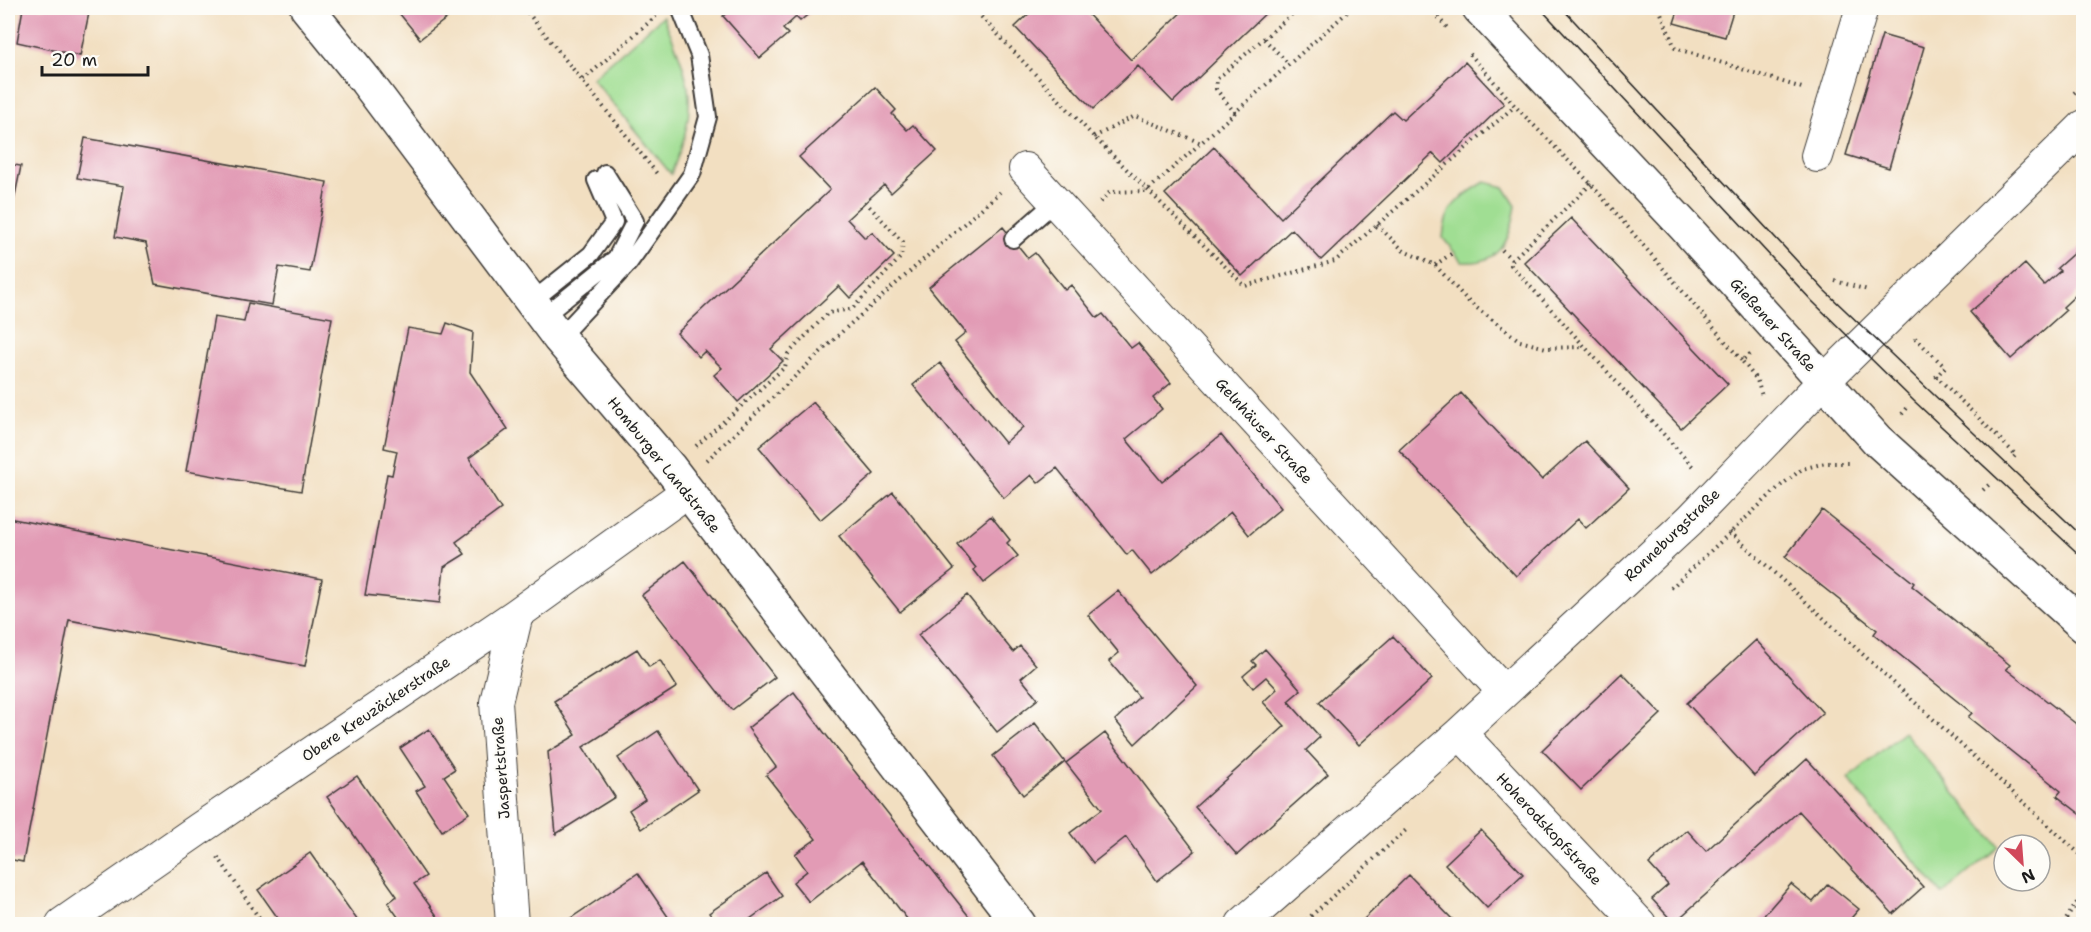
<svg xmlns="http://www.w3.org/2000/svg" width="2091" height="932" font-family="'Shantell Sans',sans-serif">
	<rect width="100%" height="100%" fill="#fdfcf7"/>
	<filter id="ink" filterUnits="userSpaceOnUse"><feTurbulence type="fractalNoise" baseFrequency=".0167" numOctaves="2"/><feDisplacementMap in="SourceGraphic" scale="12" xChannelSelector="R" yChannelSelector="G"/><feConvolveMatrix kernelMatrix="1 2 1 2 8 2 1 2 1" color-interpolation-filters="sRGB"/></filter>
	<filter id="wash" filterUnits="userSpaceOnUse"><feTurbulence type="fractalNoise" baseFrequency=".008" numOctaves="4" result="noise"/><feDisplacementMap in="SourceGraphic" scale="24" xChannelSelector="R" yChannelSelector="G"/><feGaussianBlur stdDeviation="1.35" result="paint"/><feColorMatrix in="noise" values="0 0 0 0 0 0 0 0 0 0 0 0 0 0 0 0 0 1.4 0 .05"/><feComposite in="paint" operator="in"/></filter>
	<g filter="url(#wash)">
		<rect width="100%" height="100%" fill="#f2dfc1"/>
		<!-- park -->
		<path fill="#a0de93" stroke="#5e7d58" stroke-width="1.5" d="M663,16C692,83 700,105 671,174L592,78Z
			M1485,182L1504,187L1516,206C1510,240 1502,265 1462,262L1443,238C1445,205 1459,198 1485,182Z
			M1904,732L1999,847L1942,894L1848,779Z"/>
		<g id="blocks">
			<!-- building -->
			<path fill="#e29bb5" d="M23,8H90L80,56L17,42Z
				M395,8H460L420,39Z
				M733,8H816L800,21L796,17L783,29L788,34L760,58L723,16Z
				M1035,8H1082L1131,60L1186,8H1271L1173,102L1138,66L1093,109L1015,27Z
				M1679,8H1734L1725,37L1674,23Z
				M1882,35L1924,47L1889,168L1846,155Z
				M1465,62L1504,104L1443,163L1433,153L1321,260L1292,229L1242,276L1165,194L1214,147L1281,218L1393,111L1403,120Z
				M875,87L896,110L892,114L907,130L913,125L937,151L891,193L884,185L847,219L865,238L872,232L894,256L850,298L839,286L771,349L783,361L738,402L714,375L722,368L705,351L699,357L677,333L830,190L799,157Z
				M85,138L327,182L310,272L279,267L272,305L155,284L146,243L115,237L124,186L77,178Z
				M8,164L21,166L9,225H8Z
				M1571,218L1728,384L1681,428L1524,262Z
				M1003,227L1028,258L1035,253L1065,290L1071,285L1097,318L1103,314L1131,348L1138,343L1171,383L1153,398L1162,409L1126,439L1162,482L1221,435L1281,508L1249,535L1231,512L1152,575L1132,550L1127,555L1057,468L1038,483L1031,475L1004,498L913,385L940,363L1005,443L1023,427L955,342L966,333L929,287Z
				M2084,244V297L2079,292L2063,307L2066,310L2011,359L1970,312L2025,264L2044,285L2060,271L2057,268Z
				M248,303L332,318L301,491L186,471L214,317L244,322Z
				M447,323L473,332L470,372L508,429L469,458L501,509L456,542L465,554L444,567L440,603L365,595L387,474L392,475L397,451L384,448L408,328L443,334Z
				M1461,393L1542,480L1585,441L1629,488L1586,528L1578,519L1516,576L1399,450Z
				M813,402L874,474L820,520L759,447Z
				M893,492L954,569L900,612L839,536Z
				M1822,510L1914,583L1912,586L2010,665L2006,669L2084,730V817L2057,796L2061,791L1968,717L1972,713L1874,634L1877,630L1785,557Z
				M991,516L1010,540L1007,543L1018,556L984,583L974,570L976,568L957,544Z
				M8,518L322,579L305,666L69,620L23,862L8,859Z
				M685,561L775,677L732,710L642,595Z
				M1118,591L1197,686L1135,744L1115,720L1139,697L1109,661L1119,653L1088,615Z
				M967,595L1013,652L1020,646L1036,665L1021,678L1038,699L997,732L918,635Z
				M1393,636L1432,679L1359,745L1319,702Z
				M1756,640L1823,713L1754,776L1687,703Z
				M637,649L649,667L660,660L677,687L583,747L615,797L556,834L548,752L576,735L554,701Z
				M1265,649L1301,690L1288,701L1320,737L1306,750L1328,774L1237,855L1195,807L1285,726L1263,702L1277,689L1266,677L1253,688L1243,676L1256,665L1252,661Z
				M1622,673L1661,714L1581,790L1542,750Z
				M794,692L823,731L975,924H911L862,861L809,902L793,882L807,871L795,854L816,839L766,775L776,767L748,728Z
				M1035,723L1065,762L1023,795L993,756Z
				M429,729L455,769L444,776L469,813L442,831L416,791L425,786L400,748Z
				M658,731L698,790L641,829L629,810L645,799L618,758Z
				M1105,733L1195,851L1157,881L1126,837L1093,863L1070,833L1102,809L1066,763Z
				M1807,759L1923,887L1893,914L1799,811L1674,923L1652,899L1668,885L1649,864L1687,830L1706,851Z
				M357,776L426,876L414,884L443,924H403L388,903L397,896L327,797Z
				M1481,830L1523,874L1487,908L1445,864Z
				M310,853L360,924H282L258,890Z
				M638,873L673,924H562Z
				M766,873L782,896L743,924H717L709,913Z
				M1409,875L1453,920L1448,924H1359Z
				M1791,884L1813,902L1828,884L1859,909L1846,924H1762L1759,921Z"/>
		</g>
	</g>
	<g filter="url(#ink)">
		<use href="#blocks" fill-opacity="0" stroke="#3c3935" stroke-width="1.5"/>
		<g fill="none" stroke-linecap="round" stroke-linejoin="round">
			<defs>
				<path id="lane" d="M1013,239L1055,202
					M531,302L591,254L614,222L596,180
					M543,317L616,258L635,221L605,173
					M559,338L629,263L692,174L708,117L699,55L680,8"/>
				<path id="street" d="M1817,156L1862,8
					M1025,169L1504,692
					M1460,733L1640,924
					M62,924L199,829L517,614L688,491
					M512,924L496,702L517,614
					M1242,924L1460,733L1690,520L1824,381L2084,126"/>
				<path id="secondary" d="M307,8L366,81L559,338L670,468L1019,924
					M1479,8L1684,226L1877,440L2084,626"/>
			</defs>
			<!-- lane casing -->
			<use href="#lane" stroke="#3c3935" stroke-width="20"/>
			<!-- street casing -->
			<use href="#street" stroke="#3c3935" stroke-width="34"/>
			<!-- secondary casing -->
			<use href="#secondary" stroke="#3c3935" stroke-width="36"/>
			<!-- path -->
			<path stroke="#3c3935" stroke-width="4" stroke-dasharray="1.5 4.5" stroke-linecap="butt" d="M524,8L658,175
				M973,8L1094,137L1245,286L1335,261L1515,106
				M1430,8L1449,30
				M1659,8L1675,48L1802,88
				M1264,39L1289,64
				M1470,54L1515,106L1591,184L1742,361
				M583,80L656,16
				M2074,93L2084,84
				M1235,113L1216,89L1217,79L1299,8
				M1094,137L1135,116L1201,143
				M1591,184L1512,260L1511,265L1695,469
				M1100,202L1110,192L1147,191L1352,8
				M1377,225L1404,251L1435,265L1469,302L1520,341L1546,348L1584,347
				M1502,250L1512,260
				M1435,265L1454,252
				M1835,281L1868,290
				M1915,338L1945,367L1934,379
				M1750,354L1742,361L1757,380L1762,396
				M1936,376L2016,455L2011,460
				M1902,414L1908,407
				M696,446L785,367L788,354L828,313L852,309L901,257L903,242L867,204
				M707,460L846,328L1000,192
				M1983,490L1992,482
				M1730,532L2084,858
				M1671,588L1779,487L1802,469L1825,463H1850
				M218,857L263,924
				M1302,924L1406,830
				M2063,924L2084,892"/>
			<!-- lane -->
			<use href="#lane" stroke="#fff" stroke-width="16"/>
			<!-- street -->
			<use href="#street" stroke="#fff" stroke-width="32"/>
			<!-- secondary -->
			<use href="#secondary" stroke="#fff" stroke-width="33"/>
			<!-- tram -->
			<path stroke="#1c1c1c" stroke-width="1.5" d="M1540,8L1812,301L1914,401L2084,559
				M1562,8L1824,290L2084,538"/>
		</g>
	</g>
	<g text-anchor="middle" dominant-baseline="central" stroke-width="4.5" stroke-linejoin="round" paint-order="stroke">
		<!-- street labels -->
		<g font-size="15" fill="#1c1c1c" stroke="#fdfcf7">
			<text transform="translate(1773 325) rotate(48)">Gießener Straße</text>
			<text transform="translate(1264 431) rotate(48)">Gelnhäuser Straße</text>
			<text transform="translate(664 465) rotate(51)">Homburger Landstraße</text>
			<text transform="translate(1672 535) rotate(-44)">Ronneburgstraße</text>
			<text transform="translate(376 709) rotate(-34)">Obere Kreuzäckerstraße</text>
			<text transform="translate(501 768) rotate(-94)">Jaspertstraße</text>
			<text transform="translate(1549 829) rotate(47)">Hoherodskopfstraße</text>
		</g>
	</g>
	<!-- margin -->
	<rect width="2091" height="932" fill="none" stroke="#fdfcf7" stroke-width="30"/>
	<!-- north arrow -->
	<g transform="translate(2022 863) rotate(155)"><circle r="28" fill="#fdfcf7" stroke="#a3a29f" stroke-width="1.5"/>
	<path d="M0-4.5L10 22L0 15L-10 22Z" fill="#d1495b"/>
	<text y="-9" font-size="16" font-weight="bold" text-anchor="middle" fill="#1c1c1c">N</text>
	</g>
	<!-- scale -->
	<path d="M42 66v9h106v-9" fill="none" stroke="#1c1c1c" stroke-width="3"/>
	<text x="51" y="66" font-size="18" fill="#1c1c1c" stroke="#fdfcf7" stroke-width="4.5" paint-order="stroke">20 m</text>
</svg>
